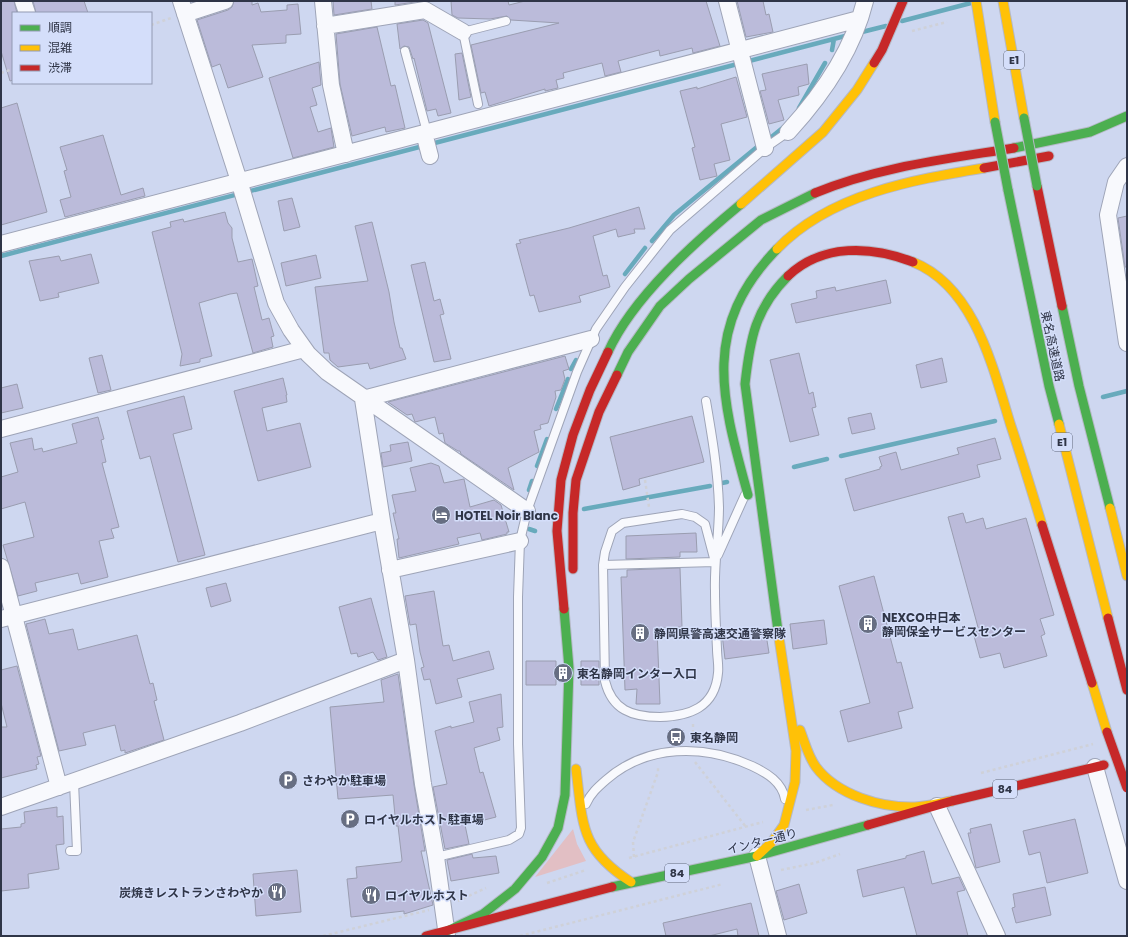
<svg xmlns="http://www.w3.org/2000/svg" width="1128" height="937" font-family="Poppins,'Noto Sans JP',sans-serif">
	<rect width="100%" height="100%" fill="#ced7f0"/>
	<!-- green -->
	<path fill="#e2bfc4" d="M573,829L577,844L586,861L535,877Z"/>
	<g fill="none" stroke-linecap="round" stroke-linejoin="round">
		<!-- stream -->
		<path stroke="#68aabc" stroke-width="4.5" d="M902,21L971,3
			M858,33L886,26
			M832,50L834,39
			M799,108L825,63
			M769,139L785,126
			M652,241L674,215L757,147
			M1,256L849,35
			M625,274L645,248
			M571,369L576,360
			M1103,397L1127,391
			M556,409L568,379
			M841,456L995,421
			M537,466L547,439
			M794,467L827,459
			M722,483L727,482
			M529,490L532,481
			M584,509L710,486
			M529,529L535,531"/>
	</g>
	<!-- building -->
	<path fill="#bbbbda" stroke="#9a9db0" d="M1,1H14L17,13H13V80L10,81L1,51Z
		M33,1H84L88,13H36Z
		M234,1H252V5L258,3L261,12L287,10V5L298,4L301,34L286,35V43L252,45L263,77L228,88L220,64L212,67L197,20L228,10L232,7Z
		M333,1H371L372,9L334,15Z
		M395,1H421L395,5Z
		M451,1H508L509,5L525,1H706L720,46L693,53L692,48L660,56L659,50L618,61L621,72L605,76L602,63L563,73L564,78L556,80L558,88L545,91V89L489,106L485,92L481,93L471,45L559,23L511,20L507,16L490,19L458,18L452,15Z
		M737,1H763L766,15L769,14L773,32L746,37Z
		M423,20L428,23L451,113L438,116L436,109L427,111L414,58L413,59L409,47L404,46L400,49L397,24Z
		M377,27L391,86L395,85L405,128L386,132L385,127L352,136L340,84L336,34Z
		M462,53L471,97L459,100L455,54Z
		M319,62L321,85L312,88L317,105L310,107L318,132L331,128L334,147L293,158L269,78Z
		M807,64L809,84L798,87L799,95L778,100L784,120L769,124L760,91L766,90L762,74Z
		M736,77L747,117L721,124L730,160L714,164L717,176L700,180L692,148L695,147L680,91L697,87V89Z
		M17,103L47,212L1,225V108Z
		M103,135L121,195L143,188L145,196L65,217L60,200L71,197L64,171L67,170L60,147Z
		M292,198L300,227L284,231L278,201Z
		M639,207L645,229H634L635,233L618,237L616,229L593,236L603,276L607,275L610,287L579,296L581,302L539,312L534,295L530,296L516,244L521,243L519,240L569,228Z
		M225,212L228,223L232,228V238L238,262L252,259L258,286L254,287L262,320L269,318L274,336L271,337L273,347L253,353L237,293L230,294L199,303L212,356L200,359V362L180,366L182,354L152,232L171,227L170,222L183,219L184,222Z
		M1127,216V267H1125L1118,218Z
		M372,222L389,292L394,322L400,348H402L406,359L370,369L368,363L338,367L330,360L329,353H324L315,287L368,281L355,226Z
		M91,254L99,283L58,293L59,297L40,301L29,261L59,256L61,261Z
		M316,255L321,278L286,286L281,263Z
		M425,262L434,301L440,299L444,314L440,315L451,359L434,362L411,265Z
		M886,280L891,303L796,323L791,304L817,298L816,291L835,287L836,291Z
		M799,353L809,394L813,392L816,407L812,408L819,435L790,442L770,360Z
		M102,355L111,390L98,393L89,358Z
		M565,356L569,369L563,371L565,379L561,390L555,391L556,397L548,423L540,425L541,429L534,431L539,452L508,468L514,490L461,454L460,451H458L445,443L443,433L439,434L435,417L415,422L412,414L407,415L388,402Z
		M942,358L947,382L921,388L916,365Z
		M283,378L287,395H286L287,402L262,408L267,431L300,423L311,467L258,481L234,391Z
		M17,384L23,408L1,413V388Z
		M184,396L192,429L173,434L205,555L178,562L150,456L140,459L127,411Z
		M871,413L875,429L852,434L848,418Z
		M692,416L704,462L639,479L640,485L623,490L610,437Z
		M98,417L104,439L101,440L106,462L102,463L119,527L111,529L114,538L99,541L108,577L81,584L78,573L35,583L37,591L18,596L3,545L34,537L25,502L1,509V477L18,472L10,443L32,438L34,450L42,448L43,452L77,443L72,424Z
		M995,438L1001,459L977,465L980,477L854,511L845,479L880,469V467L882,466L879,457L896,452L901,470L959,454L957,448Z
		M408,442L412,461L383,467L381,453L391,451L390,445Z
		M431,463L439,466L444,483L464,479L470,507L494,500L501,505L509,532H507V534L482,540L480,533L457,538L459,544L399,558L397,539H399L393,513H396L392,495L416,491L410,468Z
		M963,513L966,523L983,518L986,529L1026,518L1054,615L1040,619L1045,634L1041,636L1047,656L1004,668L1000,653L980,658L973,632L979,631L948,517Z
		M696,533L697,552H680V557L626,559V536Z
		M680,568L682,627L657,628L660,704H636L637,689L625,690L621,577H627V570Z
		M874,576L897,663L901,662L913,708L898,712L902,728L848,742L840,711L870,703L839,586Z
		M226,583L231,601L211,607L206,588Z
		M434,591L443,646L449,645L453,661L489,651L494,669L457,679L462,697L436,704L430,679L424,680L421,668L424,667L420,652L416,624L410,625L405,596Z
		M371,598L387,657L378,660L373,652L358,657L357,653L351,654L339,607Z
		M45,619L49,634L73,629L78,650L137,635L150,684L153,683L157,700L154,701L164,740L125,753V750L121,751L115,725L83,733L86,745L59,751L26,624Z
		M824,620L827,644L793,649L790,624Z
		M765,628L769,653L725,659L722,634Z
		M526,661H556V685H526Z
		M581,661H599V685H581Z
		M17,666L41,756L37,757L39,764L36,765L37,769L1,778V727H7L1,703V670Z
		M398,674L414,785L425,851H421L433,905L404,914V911L351,917L347,879L357,878L356,867L401,862L402,860L398,826H396L393,795L338,799L330,707L384,702L381,680Z
		M501,694L503,727L497,728L500,740L474,748L480,773L483,772L496,817L465,825L469,844L445,849L433,787L447,784L435,731L451,726V728L474,722L469,702Z
		M57,807V817L63,816L64,844L56,845L59,869L28,874L29,888L1,891V829L21,827V824L25,823L24,812Z
		M1075,819L1088,873L1047,883L1040,852L1029,855L1023,831Z
		M991,824L1000,862L976,868L968,833H971L970,829Z
		M924,851L932,884L959,877L965,890L957,892L968,936H917L904,887L863,897L857,870L906,858V856Z
		M472,854L473,858L496,856L499,873L451,881L447,860Z
		M297,870L301,912L256,916L253,874Z
		M799,884L807,913L784,920L776,891Z
		M1045,887L1051,915L1016,923L1012,908L1015,907L1013,894Z
		M751,903L759,936H738L737,929L709,936H666L663,923Z"/>
	<g fill="none" stroke-linecap="round" stroke-linejoin="round">
		<defs>
			<path id="lane" d="M405,51L427,132
				M478,104L463,32L506,21
				M706,401C712,436 718,471 719,507C719,535 714,563 715,591C715,611 716,630 717,649C717,657 719,666 718,673C715,708 689,716 660,717C632,717 612,710 605,681L603,565L605,552L612,531L623,523L682,514L695,517L705,524L715,562
				M718,555L745,495
				M603,565L715,562
				M586,804C590,794 598,787 606,780C647,744 704,744 752,766C767,773 782,782 785,799
				M70,851H77L74,782
				M436,857L509,840L519,834L521,828L518,744V597L520,541L527,511L577,372L596,329L625,287L670,230L765,148L788,132"/>
			<path id="street" d="M23,1L27,13
				M181,1L240,184L276,303L291,330L308,354L327,372L527,511
				M323,1L331,85L346,154
				M727,1L765,148
				M185,14L225,1
				M325,26L425,10L463,32
				M788,132C821,96 853,50 865,1
				M424,133L430,156
				M1127,166L1116,182L1108,215L1127,343
				M1,244L859,19
				M1,429L304,349
				M1,567L59,787
				M390,570L520,541
				M1,619L382,521
				M1095,767L1127,881
				M937,806L997,936
				M1,807L240,723L406,660
				M757,856L778,936
				M447,936L436,857L423,784L406,660L382,521L363,399L591,339"/>
			<path id="fast" d="M1014,148L1090,132L1127,116
				M1008,190L1049,386L1059,424
				M1062,306L1079,386L1110,508
				M608,352C633,297 695,242 741,204
				M617,375L628,352L660,306L689,279L761,220L815,193
				M748,495C722,400 700,328 777,249
				M778,631L745,384C750,339 755,309 788,276
				M612,887L757,856L868,825
				M447,931L483,914L515,889L542,857L558,828L565,795L569,668L564,609"/>
			<path id="slow" d="M976,1L995,122
				M1003,1L1024,118
				M741,204L823,132L857,90L874,63
				M777,249C830,194 912,180 984,168
				M913,262C975,287 993,368 1011,426C1022,459 1032,492 1042,525
				M1059,424L1108,618
				M1110,508L1127,576
				M1092,683L1107,732
				M800,730C805,743 808,756 816,767C837,795 881,808 915,807C928,806 940,803 952,801
				M576,769C583,825 580,849 631,882
				M757,856L772,842L784,825L795,782L796,751L778,631"/>
			<path id="jam" d="M874,63L882,50L903,1
				M984,168L1049,156
				M1037,186L1062,306
				M815,193C877,167 947,159 1014,148
				M788,276C823,243 872,246 913,262
				M1042,525L1092,683
				M573,569V513L576,480L599,412L617,375
				M564,609L557,531L561,480L573,435L590,390L608,352
				M1108,618L1127,690
				M868,825L952,801L1104,765
				M426,936L612,887"/>
		</defs>
		<!-- lane casing -->
		<use href="#lane" stroke="#9ea4b7" stroke-width="10"/>
		<!-- street casing -->
		<use href="#street" stroke="#9ea4b7" stroke-width="18"/>
		<!-- fast casing -->
		<use href="#fast" stroke="#b5b9c6" stroke-width="11"/>
		<!-- slow casing -->
		<use href="#slow" stroke="#b5b9c6" stroke-width="11"/>
		<!-- jam casing -->
		<use href="#jam" stroke="#b5b9c6" stroke-width="11"/>
		<!-- path -->
		<path stroke="#cfd1d8" stroke-width="2.5" stroke-dasharray="3 3" stroke-linecap="butt" d="M151,25L171,18
			M912,31L947,22
			M1,73L13,69
			M645,480L649,507
			M693,724V741
			M695,762L746,827
			M981,773L1093,744
			M806,810L833,805
			M634,857L633,842L658,772V766
			M629,858L763,822
			M781,870L815,863L840,854
			M547,883L586,870
			M458,901L486,888
			M323,936L429,910
			M520,936L723,884"/>
		<!-- lane -->
		<use href="#lane" stroke="#f8f9fd" stroke-width="8"/>
		<!-- street -->
		<use href="#street" stroke="#f8f9fd" stroke-width="16"/>
		<!-- fast -->
		<use href="#fast" stroke="#4caf50" stroke-width="9"/>
		<!-- slow -->
		<use href="#slow" stroke="#ffc107" stroke-width="9"/>
		<!-- jam -->
		<use href="#jam" stroke="#c62828" stroke-width="9"/>
		<defs>
			<path id="fast-bridge" d="M1024,118L1037,186
				M995,122L1008,190"/>
			<path id="jam-bridge" d="M1107,732L1127,788"/>
		</defs>
		<!-- fast-bridge casing -->
		<use href="#fast-bridge" stroke="#b5b9c6" stroke-width="11" stroke-linecap="butt"/>
		<!-- jam-bridge casing -->
		<use href="#jam-bridge" stroke="#b5b9c6" stroke-width="11" stroke-linecap="butt"/>
		<!-- fast-bridge -->
		<use href="#fast-bridge" stroke="#4caf50" stroke-width="9"/>
		<!-- jam-bridge -->
		<use href="#jam-bridge" stroke="#c62828" stroke-width="9"/>
	</g>
	<!-- icons -->
	<defs>
		<symbol id="hotel-disc" viewBox="-11 -11 22 22"><circle r="9.5" fill="#676e82" stroke="#d4defa"/><path d="M-6-4.5h1.5V1H6V5H4.5V3h-9V5H-6ZM-4 0a1.8 1.8 0 1 1 3.6 0ZM.5 0V-2.5h3Q6-2.5 6 0Z" fill="#fff"/></symbol>
		<symbol id="building-disc" viewBox="-11 -11 22 22"><circle r="9.5" fill="#676e82" stroke="#d4defa"/><path d="M-4-6H4V6H1V3H-1V6H-4ZM-2.5-4.3h1.7v1.8h-1.7ZM.8-4.3h1.7v1.8H.8ZM-2.5-1h1.7V.8h-1.7ZM.8-1h1.7V.8H.8Z" fill="#fff"/></symbol>
		<symbol id="bus-disc" viewBox="-11 -11 22 22"><circle r="9.5" fill="#676e82" stroke="#d4defa"/><path d="M-5-6H5V4H4V6H2V4H-2V6H-4V4H-5ZM-3.5-4V0h7V-4ZM-3.5 1.2v1.5H-2V1.2ZM2 1.2v1.5H3.5V1.2Z" fill="#fff"/></symbol>
		<symbol id="parking-disc" viewBox="-11 -11 22 22"><circle r="9.5" fill="#676e82" stroke="#d4defa"/><path d="M-3.5-5.5H1a3.5 3.5 0 0 1 0 7H-1V5.5H-3.5ZM-1-3.4V-.6H.8a1.4 1.4 0 0 0 0-2.8Z" fill="#fff"/></symbol>
		<symbol id="restaurant-disc" viewBox="-11 -11 22 22"><circle r="9.5" fill="#676e82" stroke="#d4defa"/><path d="M-5-6h1v4h1v-4h1v4h1v-4h1v5L-1.5 .5V6h-2V.5L-5-1ZM5-6V6H3V1.5H1.5Q1.5-4 5-6Z" fill="#fff"/></symbol>
	</defs>
	<g fill-rule="evenodd">
		<use href="#hotel-disc" x="430" y="504" width="22" height="22"/>
		<use href="#building-disc" x="857" y="613" width="22" height="22"/>
		<use href="#building-disc" x="629" y="622" width="22" height="22"/>
		<use href="#building-disc" x="552" y="662" width="22" height="22"/>
		<use href="#bus-disc" x="665" y="726" width="22" height="22"/>
		<use href="#parking-disc" x="277" y="769" width="22" height="22"/>
		<use href="#parking-disc" x="339" y="808" width="22" height="22"/>
		<use href="#restaurant-disc" x="266" y="881" width="22" height="22"/>
		<use href="#restaurant-disc" x="360" y="884" width="22" height="22"/>
	</g>
	<g text-anchor="middle" dominant-baseline="central" stroke-width="3" stroke-linejoin="round" paint-order="stroke">
		<!-- shield labels -->
		<g fill="#d4defa" stroke="#60687d" stroke-width="1">
			<rect x="1004" y="51" width="20" height="18" rx="3"/>
			<rect x="1052" y="433" width="20" height="18" rx="3"/>
			<rect x="993" y="780" width="24" height="18" rx="3"/>
			<rect x="665" y="864" width="24" height="18" rx="3"/>
		</g>
		<g font-size="11" font-weight="bold" fill="#2f3547">
			<text x="1014" y="60">E1</text>
			<text x="1062" y="442">E1</text>
			<text x="1005" y="789">84</text>
			<text x="677" y="873">84</text>
		</g>
		<!-- street labels -->
		<g font-size="12" fill="#2f3547" stroke="#d4defa">
			<text transform="translate(1053 346) rotate(78)">東名高速道路</text>
			<text transform="translate(762 841) rotate(-14)">インター通り</text>
		</g>
		<!-- poi labels -->
		<g font-size="12" font-weight="bold" fill="#2f3547" stroke="#d4defa" text-anchor="start">
			<text x="455" y="515">HOTEL Noir Blanc</text>
			<text x="882" y="617">NEXCO中日本<tspan x="882" dy="14">静岡保全サービスセンター</tspan></text>
			<text x="654" y="633">静岡県警高速交通警察隊</text>
			<text x="577" y="673">東名静岡インター入口</text>
			<text x="690" y="737">東名静岡</text>
			<text x="302" y="780">さわやか駐車場</text>
			<text x="364" y="819">ロイヤルホスト駐車場</text>
			<text x="263" y="892" text-anchor="end">炭焼きレストランさわやか</text>
			<text x="385" y="895">ロイヤルホスト</text>
		</g>
	</g>
	<!-- border -->
	<rect width="1128" height="937" fill="none" stroke="#2f3547" stroke-width="4"/>
	<!-- legend -->
	<rect x="12" y="12" width="140" height="72" fill="#d4defa" stroke="#929ab2"/>
	<rect x="20" y="25" width="20" height="6" fill="#4caf50" stroke="#929ab2"/>
	<text x="48" y="32" font-size="12" fill="#2f3547">順調</text>
	<rect x="20" y="45" width="20" height="6" fill="#ffc107" stroke="#929ab2"/>
	<text x="48" y="52" font-size="12" fill="#2f3547">混雑</text>
	<rect x="20" y="65" width="20" height="6" fill="#c62828" stroke="#929ab2"/>
	<text x="48" y="72" font-size="12" fill="#2f3547">渋滞</text>
</svg>
